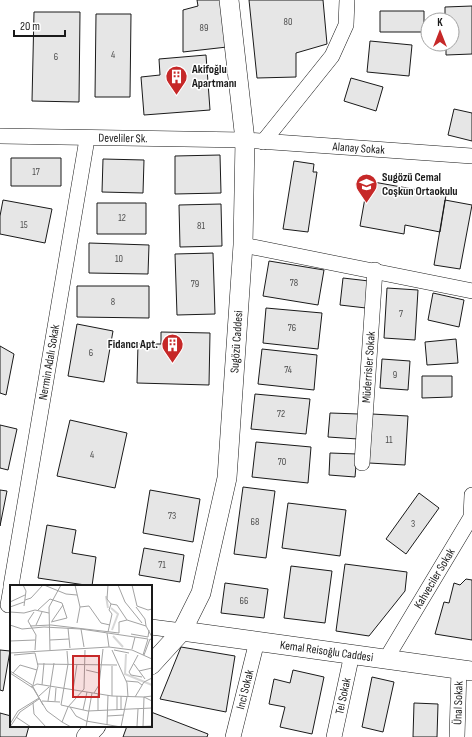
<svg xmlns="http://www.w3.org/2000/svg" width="472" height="737" font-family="'Sofia Sans Condensed',sans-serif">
	<rect width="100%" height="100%" fill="#fff"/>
	<!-- building -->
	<path fill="#e6e6e6" stroke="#1a1a1a" d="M197,0H222L227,47L183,52V10L198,6Z
		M249,0H323L327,44L296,53V77L257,78Z
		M472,6V54L446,55V44H452V20H445V7Z
		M380,11H424V32H380Z
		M34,12H80L79,102L32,101Z
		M96,14H131L130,97H95Z
		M370,41L412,45L409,76L367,72Z
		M206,55L210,110L144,115L141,77L160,75L159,59Z
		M351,78L383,87L376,111L344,101Z
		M454,109L472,113V141L448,135Z
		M220,155L221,193L175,194V156Z
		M11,158H61V186H11Z
		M103,159L144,160L143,193L102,192Z
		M294,161L314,164L313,172H317L308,232L283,229Z
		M368,181L446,195L440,232L405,225L404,234L360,226Z
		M3,200L52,209L45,243L0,234V216Z
		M445,200L472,205L460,269L434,265Z
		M97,203H146V234H97Z
		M221,204L222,246L180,247L179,205Z
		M89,243L149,245L148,274L89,273Z
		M213,253L215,314L177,315L175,254Z
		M269,261L324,270L318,305L263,296Z
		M343,278L369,281L366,308L340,305Z
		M77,286H149V318L77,317Z
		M387,288L418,290L415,340L384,338Z
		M433,293L464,300L459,327L428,320Z
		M266,308L322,313L318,349L263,343Z
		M77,324L113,331L104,382L68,376Z
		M161,332L210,333L209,385L137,383L138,344H161Z
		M456,339L458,363L427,365L425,342Z
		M0,346L14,354L6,395L0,393Z
		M262,349L317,355L314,390L258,384Z
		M382,359L410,361L408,390L380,388Z
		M422,376H452V397L422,398Z
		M255,394L310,399L306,434L251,429Z
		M330,413L359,414L358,439L328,437Z
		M372,414L408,416L405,465L369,463Z
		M70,420L127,433L115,488L57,476Z
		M0,425L17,429L8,470L0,468Z
		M256,442L311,447L308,483L252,477Z
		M330,453L357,454L355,477L329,475Z
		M243,487L275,491L266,558L234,554Z
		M0,490L7,491L0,526Z
		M150,490L200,499L193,542L143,533Z
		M419,493L439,508L406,554L386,539Z
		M288,503L346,510L340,556L282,548Z
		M47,525L76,530L72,553L96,557L92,586L38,578Z
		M144,548L184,555L180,582L139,575Z
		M345,564L407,572L405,591L369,636L336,631Z
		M291,566L332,571L325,623L284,618Z
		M466,579L472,580V640L435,634L444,602L449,603L454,583L460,585Z
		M225,583L268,589L264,618L221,613Z
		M181,647L235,656L226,712L160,699Z
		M0,650L10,651L3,691L0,690Z
		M293,670L324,677L312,734L280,727L285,707L269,704L274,679L290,683Z
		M372,677L394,682L383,732L362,727Z
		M414,703L438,704L437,737H413Z
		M151,712L208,734L207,737H123L127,726H151Z
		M0,713L11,716V726H29L26,737H0Z"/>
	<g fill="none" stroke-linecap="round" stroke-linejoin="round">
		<defs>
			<g id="minor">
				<path id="s1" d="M0,136L245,140L472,156"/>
				<path d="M263,142L332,56L346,25L347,0"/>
				<path d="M243,245L472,291"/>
				<path id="s2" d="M362,463L375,270"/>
				<path id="s3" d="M11,586L87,139"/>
				<path d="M8,605L11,588"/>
				<path d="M151,627L182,631"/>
				<path id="s4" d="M386,659L471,517L472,495"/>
				<path id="s5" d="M233,737L257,641"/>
				<path id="s6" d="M334,737L352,654"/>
				<path id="s7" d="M457,737L459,669"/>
			</g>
			<g id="tertiary">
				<path id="s8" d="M182,631L472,671"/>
				<path id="s9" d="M151,665L182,631L201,593L227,478L243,245L245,140L229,0"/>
				<path d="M86,737L96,726"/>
			</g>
		</defs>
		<!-- minor casing -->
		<use href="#minor" stroke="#1a1a1a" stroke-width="16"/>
		<!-- tertiary casing -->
		<use href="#tertiary" stroke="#1a1a1a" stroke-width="20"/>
		<!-- minor -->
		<use href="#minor" stroke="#fff" stroke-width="15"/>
		<!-- tertiary -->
		<use href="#tertiary" stroke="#fff" stroke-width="19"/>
	</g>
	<!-- icons -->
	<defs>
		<symbol id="building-pin" viewBox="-11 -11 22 30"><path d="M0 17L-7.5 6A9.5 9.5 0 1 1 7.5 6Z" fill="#c62828" stroke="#fff"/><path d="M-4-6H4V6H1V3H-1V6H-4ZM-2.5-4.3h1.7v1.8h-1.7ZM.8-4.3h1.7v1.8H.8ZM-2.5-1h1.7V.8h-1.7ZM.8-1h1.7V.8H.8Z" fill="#fff"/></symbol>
		<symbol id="school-pin" viewBox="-11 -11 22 30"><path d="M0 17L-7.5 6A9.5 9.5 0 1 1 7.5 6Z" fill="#c62828" stroke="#fff"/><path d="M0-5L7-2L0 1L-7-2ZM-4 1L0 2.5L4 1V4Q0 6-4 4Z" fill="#fff"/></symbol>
	</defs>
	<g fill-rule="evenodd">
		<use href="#building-pin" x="164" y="64" width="25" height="34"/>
		<use href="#school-pin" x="354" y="172" width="25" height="34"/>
		<use href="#building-pin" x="160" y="332" width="25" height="34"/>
	</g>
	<g text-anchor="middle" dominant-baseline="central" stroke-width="3" stroke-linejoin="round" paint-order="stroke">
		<!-- number labels -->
		<g font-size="10" fill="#4d4d4d">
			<text x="288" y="22">80</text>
			<text x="204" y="28">89</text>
			<text x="113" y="55">4</text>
			<text x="56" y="57">6</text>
			<text x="36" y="172">17</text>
			<text x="122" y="218">12</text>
			<text x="24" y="225">15</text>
			<text x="201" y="226">81</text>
			<text x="119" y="259">10</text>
			<text x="294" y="283">78</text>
			<text x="195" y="284">79</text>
			<text x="113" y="302">8</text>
			<text x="401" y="314">7</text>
			<text x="292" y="328">76</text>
			<text x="91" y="353">6</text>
			<text x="288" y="370">74</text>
			<text x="395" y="375">9</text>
			<text x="281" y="414">72</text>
			<text x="389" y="440">11</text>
			<text x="92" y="455">4</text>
			<text x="282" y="462">70</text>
			<text x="172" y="516">73</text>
			<text x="255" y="522">68</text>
			<text x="413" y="524">3</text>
			<text x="162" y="565">71</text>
			<text x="244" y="601">66</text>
		</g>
		<!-- poi labels -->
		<g font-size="12" font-weight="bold" fill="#1a1a1a" stroke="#fff" text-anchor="start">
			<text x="192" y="69">Akifoğlu<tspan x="192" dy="14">Apartmanı</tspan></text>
			<text x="382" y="177">Sugözü Cemal<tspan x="382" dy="14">Coşkun Ortaokulu</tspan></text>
			<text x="158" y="344" text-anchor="end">Fidancı Apt.</text>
		</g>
		<!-- street labels -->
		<g font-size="12" fill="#1a1a1a" stroke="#fff">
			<text stroke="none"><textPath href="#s1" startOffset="123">Develiler Sk.</textPath></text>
			<text stroke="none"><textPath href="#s1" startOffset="359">Alanay Sokak</textPath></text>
			<text stroke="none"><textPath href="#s9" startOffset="343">Sugözü Caddesi</textPath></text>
			<text stroke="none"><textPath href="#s3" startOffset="227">Nermin Adalı Sokak</textPath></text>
			<text stroke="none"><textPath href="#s2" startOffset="96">Müderrisler Sokak</textPath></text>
			<text stroke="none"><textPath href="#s4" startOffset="94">Kahveciler Sokak</textPath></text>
			<text stroke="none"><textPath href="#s8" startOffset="146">Kemal Reisoğlu Caddesi</textPath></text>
			<text stroke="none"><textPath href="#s5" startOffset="49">Inci Sokak</textPath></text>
			<text stroke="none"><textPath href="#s6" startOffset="42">Tel Sokak</textPath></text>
			<text stroke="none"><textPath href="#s7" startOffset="34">Ünal Sokak</textPath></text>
		</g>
	</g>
	<!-- overview -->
	<g transform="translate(10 585)">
		<rect width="142" height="142" fill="#fff"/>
		<path fill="none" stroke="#d7d7d7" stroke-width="2" d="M96,11L98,23M101,23L108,29L102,45M103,51L113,62M116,69L115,89L142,100"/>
		<path fill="none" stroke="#a3a3a3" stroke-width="1" d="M13,0L16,6L14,21M34,0L56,9L67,10M65,0L70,22L67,38M98,0L97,14L101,19M108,0L115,17L132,38M122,0L127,21M15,15L21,13L33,0M0,17L15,10M127,21L138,25L142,24M0,22L14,17M70,22L79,21L91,38L100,40M126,22L135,34L136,41M28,25L40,14L52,18L57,33L41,37M0,27L14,28L25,25L39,28M24,27L18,36L26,50L25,65M42,36L53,20M0,40L12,44L34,42L71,44L138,54L133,70M26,40L32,27M20,41L41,40L109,48M58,43L60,63M71,44L74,62M98,47L102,29L99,25L101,19L107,20L117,35M97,48L99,62M109,48V37L117,35L136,41L142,52M121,49L138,52L139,45M40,55L59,54M0,56L25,55M122,64L125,52M40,65L39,22L51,0M102,65L117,98L118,112M104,65L119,68M57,66L58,79L51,120L78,126L142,123M0,68L99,62L122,65L142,74M4,70L25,68M128,70L119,87L121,90L132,92M134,70L140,54L142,55M27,79L107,80M124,79L135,94M102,81V111M76,85L89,88M0,86L22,100L33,120M129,86L142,83M0,88L23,103L37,126L52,137M3,88L10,80L27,85M116,96L128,97L132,100M23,100L28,81L25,68M32,100L34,78M21,102L27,99L102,111L134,112L142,116M63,105L67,79M84,108L89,100L93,64M29,111L39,102M107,111V125M125,112L134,97L142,93M32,116L50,117M38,116L44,78M45,116L46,103M23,118L24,129L36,142M60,122L66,131L76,136L111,142M73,125L77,107M88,125V109M111,125V111M97,131L114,130M6,132L21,142M0,139L8,126L29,113M97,140L98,110M127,141L128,124M0,142L10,127L29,114M61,142L52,137L58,122L74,104L75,65M76,142L82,108M111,142L117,112M122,142L142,141M133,142L134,112L142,111"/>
		<path fill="#c62828" fill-opacity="0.15" stroke="#c62828" stroke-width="2" d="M63,71H89V112H63Z"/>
		<rect width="142" height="142" fill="none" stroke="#1a1a1a" stroke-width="2"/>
	</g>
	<!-- north arrow -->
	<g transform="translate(440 32)"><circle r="19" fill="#ffffff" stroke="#a3a3a3"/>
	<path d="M0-3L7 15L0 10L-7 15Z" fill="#c62828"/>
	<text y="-6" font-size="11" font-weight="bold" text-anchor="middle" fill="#1a1a1a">K</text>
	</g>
	<!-- scale -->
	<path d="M14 30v6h51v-6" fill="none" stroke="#1a1a1a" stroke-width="2"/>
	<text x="20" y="30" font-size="12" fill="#1a1a1a" stroke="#ffffff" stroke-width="3" paint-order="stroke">20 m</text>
</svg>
